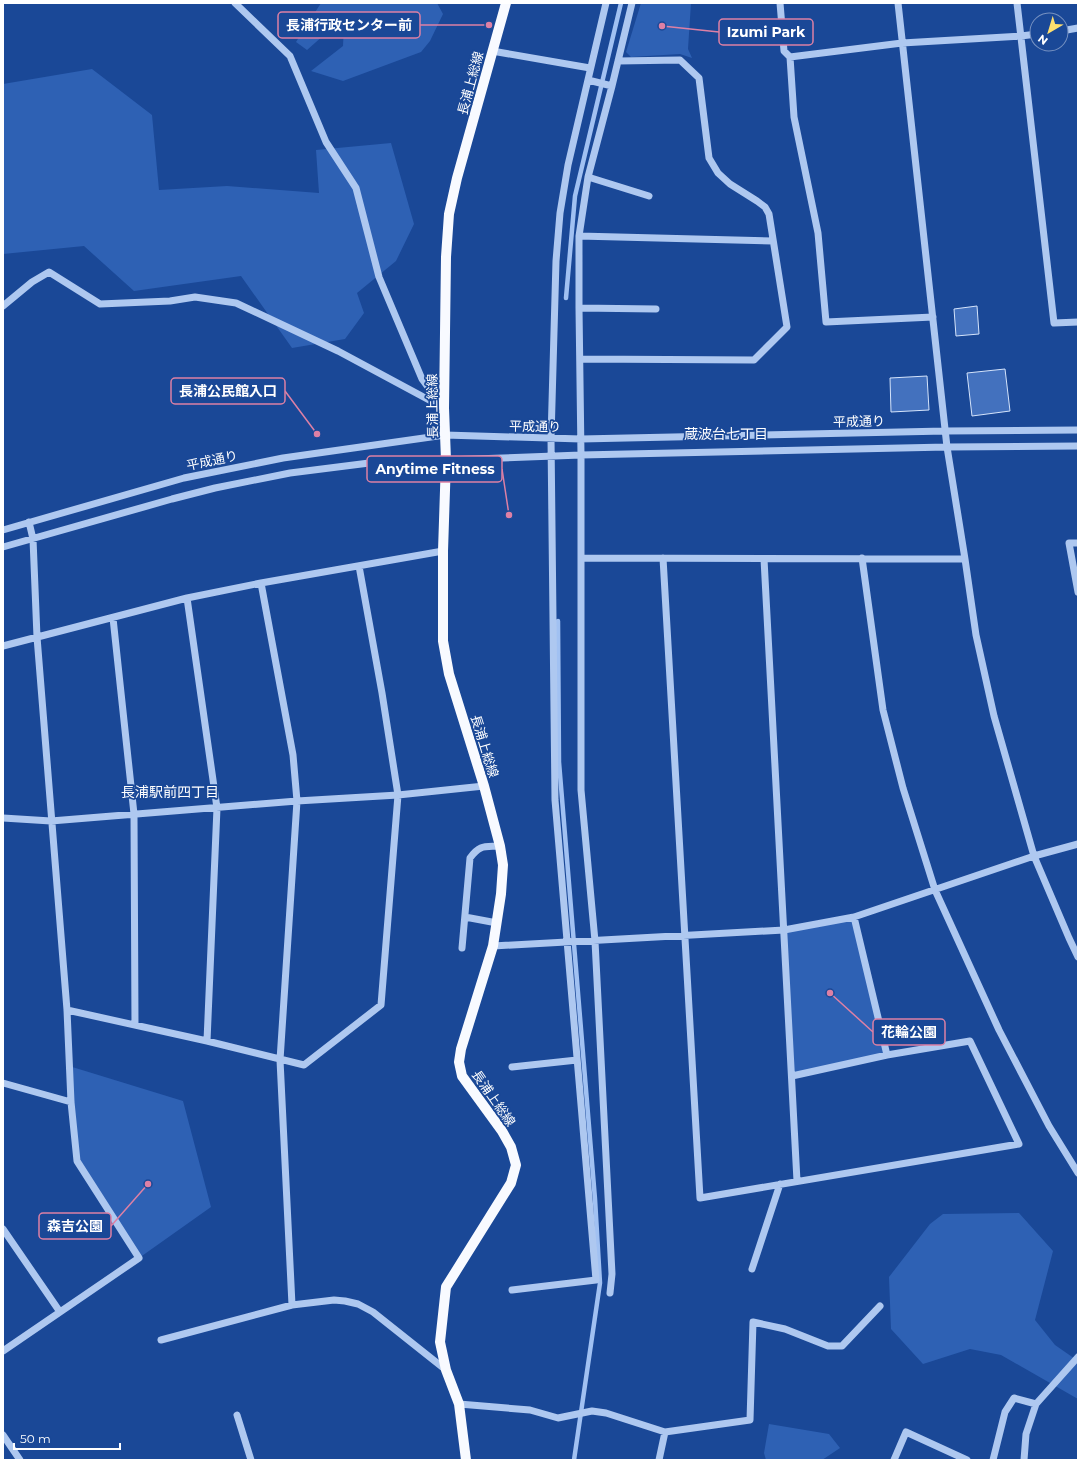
<svg xmlns="http://www.w3.org/2000/svg" width="1081" height="1463" font-family="Montserrat,'Noto Sans JP',sans-serif">
	<rect width="100%" height="100%" fill="#1a4897"/>
	<!-- green -->
	<path fill="#2e61b4" d="M321,3H437L443,14L430,41L421,52L343,81L311,71L343,46L344,25L333,27L307,50L296,42Z
		M641,3H691L688,49L692,58L680,54L631,57L626,52Z
		M92,69L152,115L159,190L227,186L319,193L316,150L391,143L414,224L396,261L357,293L364,313L345,339L292,348L241,276L134,291L84,246L3,254V84Z
		M854,917L887,1055L792,1076L784,930Z
		M69,1066L183,1101L211,1207L139,1258L77,1161Z
		M1019,1213L1053,1251L1035,1320L1055,1345L1078,1361V1399L1001,1355L970,1349L923,1364L891,1329L889,1277L930,1224L943,1214Z
		M769,1424L829,1434L840,1448L822,1460H766L764,1453Z"/>
	<g fill="none" stroke-linecap="round" stroke-linejoin="round">
		<!-- stream -->
		<path stroke="#a1c1f2" stroke-width="4.5" d="M566,298L575,196L621,3
			M558,621L559,762L595,1199L600,1283L574,1460"/>
	</g>
	<!-- building -->
	<path fill="#4371be" stroke="#d5e4fb" d="M977,306L979,334L956,336L954,309Z
		M1005,369L1010,411L972,416L967,373Z
		M927,376L929,410L891,412L890,378Z"/>
	<g fill="none" stroke-linecap="round" stroke-linejoin="round">
		<!-- minor -->
		<path stroke="#aec8f0" stroke-width="7" d="M235,3L290,56L326,142L356,188L379,277L422,379L442,406
			M780,3L784,51L790,57L794,117L818,233L826,322L933,317
			M898,3L947,447L965,559L976,635L994,716L1034,856L1069,938L1078,957
			M1017,3L1054,323L1078,322
			M1061,31L1078,28
			M492,51L590,68
			M790,57L902,43L1021,36L1037,34
			M588,80L612,86
			M588,177L649,196
			M579,236L773,241
			M3,306L32,282L49,272L100,304L170,301L195,297L236,303L338,351L444,408
			M579,308L656,309
			M580,359L754,360L787,327L769,214L765,207L757,201L730,184L718,173L709,158L699,78L680,60L618,61
			M3,530L184,478L283,458L445,435L581,439L945,431L1078,430
			M1078,543H1069L1078,592
			M3,547L172,499L215,488L290,473L393,460H446L581,455L947,447L1078,446
			M581,558L965,559
			M663,558L700,1198L1019,1144L970,1041L887,1055L792,1076
			M862,558L883,710L903,788L935,890L999,1030L1049,1126L1078,1173
			M764,559L797,1181
			M261,583L293,755L297,801L280,1060L292,1305
			M187,598L217,808L207,1041
			M113,618L134,814L135,1025
			M3,646L187,598L261,583L443,551
			M3,818L51,821L297,801L398,795L484,786
			M465,917L497,923
			M854,917L887,1055
			M493,946L784,930L854,917L1034,856L1078,844
			M462,948L470,858C480,844 485,847 500,846
			M67,1010L207,1041L304,1065L381,1005L398,795L382,693L359,566
			M512,1067L577,1060
			M3,1083L71,1102
			M3,1229L60,1312
			M752,1269L780,1184
			M512,1290L596,1280L555,800L551,438L556,261L560,213L568,165L606,3
			M610,1293L612,1274L595,941L581,790V455L579,308V236L588,177L612,86L632,3
			M161,1340L292,1305L334,1300L345,1301L358,1304L373,1312L446,1370
			M3,1351L139,1258L77,1161L71,1102L67,1010L37,637L33,539L29,522
			M459,1404L530,1410L558,1418L592,1411L606,1413L665,1432L750,1420L753,1322L785,1329L828,1346H842L880,1306
			M237,1415L251,1460
			M3,1435L20,1460
			M659,1460L665,1432
			M894,1460L906,1432L967,1460
			M993,1460L1005,1412L1014,1398L1036,1404
			M1024,1460L1026,1434L1036,1404L1078,1357"/>
		<!-- major -->
		<path stroke="#f8faff" stroke-width="10" d="M466,1460L459,1404L446,1370L440,1342L446,1287L511,1183L516,1165L511,1147L502,1131L462,1076L459,1062L461,1049L493,946L501,894L503,865L500,846L484,786L449,674L443,641V551L446,460L444,408L446,257L449,214L457,178L506,3"/>
	</g>
	<g text-anchor="middle" dominant-baseline="central" stroke-width="3.5" stroke-linejoin="round" paint-order="stroke">
		<!-- street labels -->
		<g font-size="13" fill="#fff" stroke="#1a4897">
			<text transform="translate(470 83) rotate(-75)">長浦上総線</text>
			<text transform="translate(432 406) rotate(-91)">長浦上総線</text>
			<text transform="translate(859 421) rotate(-1)">平成通り</text>
			<text transform="translate(535 426) rotate(1)">平成通り</text>
			<text transform="translate(212 460) rotate(-12)">平成通り</text>
			<text transform="translate(485 746) rotate(73)">長浦上総線</text>
			<text transform="translate(494 1098) rotate(55)">長浦上総線</text>
		</g>
		<!-- neighbourhood labels -->
		<g font-size="14" fill="#fff" stroke="#1a4897">
			<text x="726" y="434">蔵波台七丁目</text>
			<text x="170" y="792">長浦駅前四丁目</text>
		</g>
	</g>
	<!-- callouts -->
	<path fill="none" stroke="#dd80a5" stroke-width="1.5" d="M489 25L420 25M662 26L719 32M317 434L285 391M509 515L502 469M830 993L873 1032M148 1184L111 1226"/>
	<g fill="#dd80a5" stroke="#1a4897" stroke-width="1.5">
		<circle cx="489" cy="25" r="4"/>
		<circle cx="662" cy="26" r="4"/>
		<circle cx="317" cy="434" r="4"/>
		<circle cx="509" cy="515" r="4"/>
		<circle cx="830" cy="993" r="4"/>
		<circle cx="148" cy="1184" r="4"/>
	</g>
	<g fill="#1a4897" stroke="#dd80a5" stroke-width="1.5">
		<rect x="278" y="12" width="142" height="26" rx="4"/>
		<rect x="719" y="19" width="94" height="26" rx="4"/>
		<rect x="171" y="378" width="114" height="26" rx="4"/>
		<rect x="367" y="456" width="135" height="26" rx="4"/>
		<rect x="873" y="1019" width="72" height="26" rx="4"/>
		<rect x="39" y="1213" width="72" height="26" rx="4"/>
	</g>
	<g font-size="14" text-anchor="middle" font-weight="bold" fill="#fff">
		<text x="349" y="30">長浦行政センター前</text>
		<text x="766" y="37">Izumi Park</text>
		<text x="228" y="396">長浦公民館入口</text>
		<text x="435" y="474">Anytime Fitness</text>
		<text x="909" y="1037">花輪公園</text>
		<text x="75" y="1231">森吉公園</text>
	</g>
	<!-- border -->
	<rect width="1081" height="1463" fill="none" stroke="#ffffff" stroke-width="8"/>
	<!-- north arrow -->
	<g transform="translate(1049 32) rotate(218)"><circle r="19" fill="#1a4897" stroke="#7691c1"/>
	<path d="M0-3L7 15L0 10L-7 15Z" fill="#ffdf6e"/>
	<text y="-6" font-size="11" font-weight="bold" text-anchor="middle" fill="#ffffff">N</text>
	</g>
	<!-- scale -->
	<path d="M14 1443v6h106v-6" fill="none" stroke="#ffffff" stroke-width="2"/>
	<text x="20" y="1443" font-size="12" fill="#ffffff" stroke="#1a4897" stroke-width="3" paint-order="stroke">50 m</text>
</svg>
